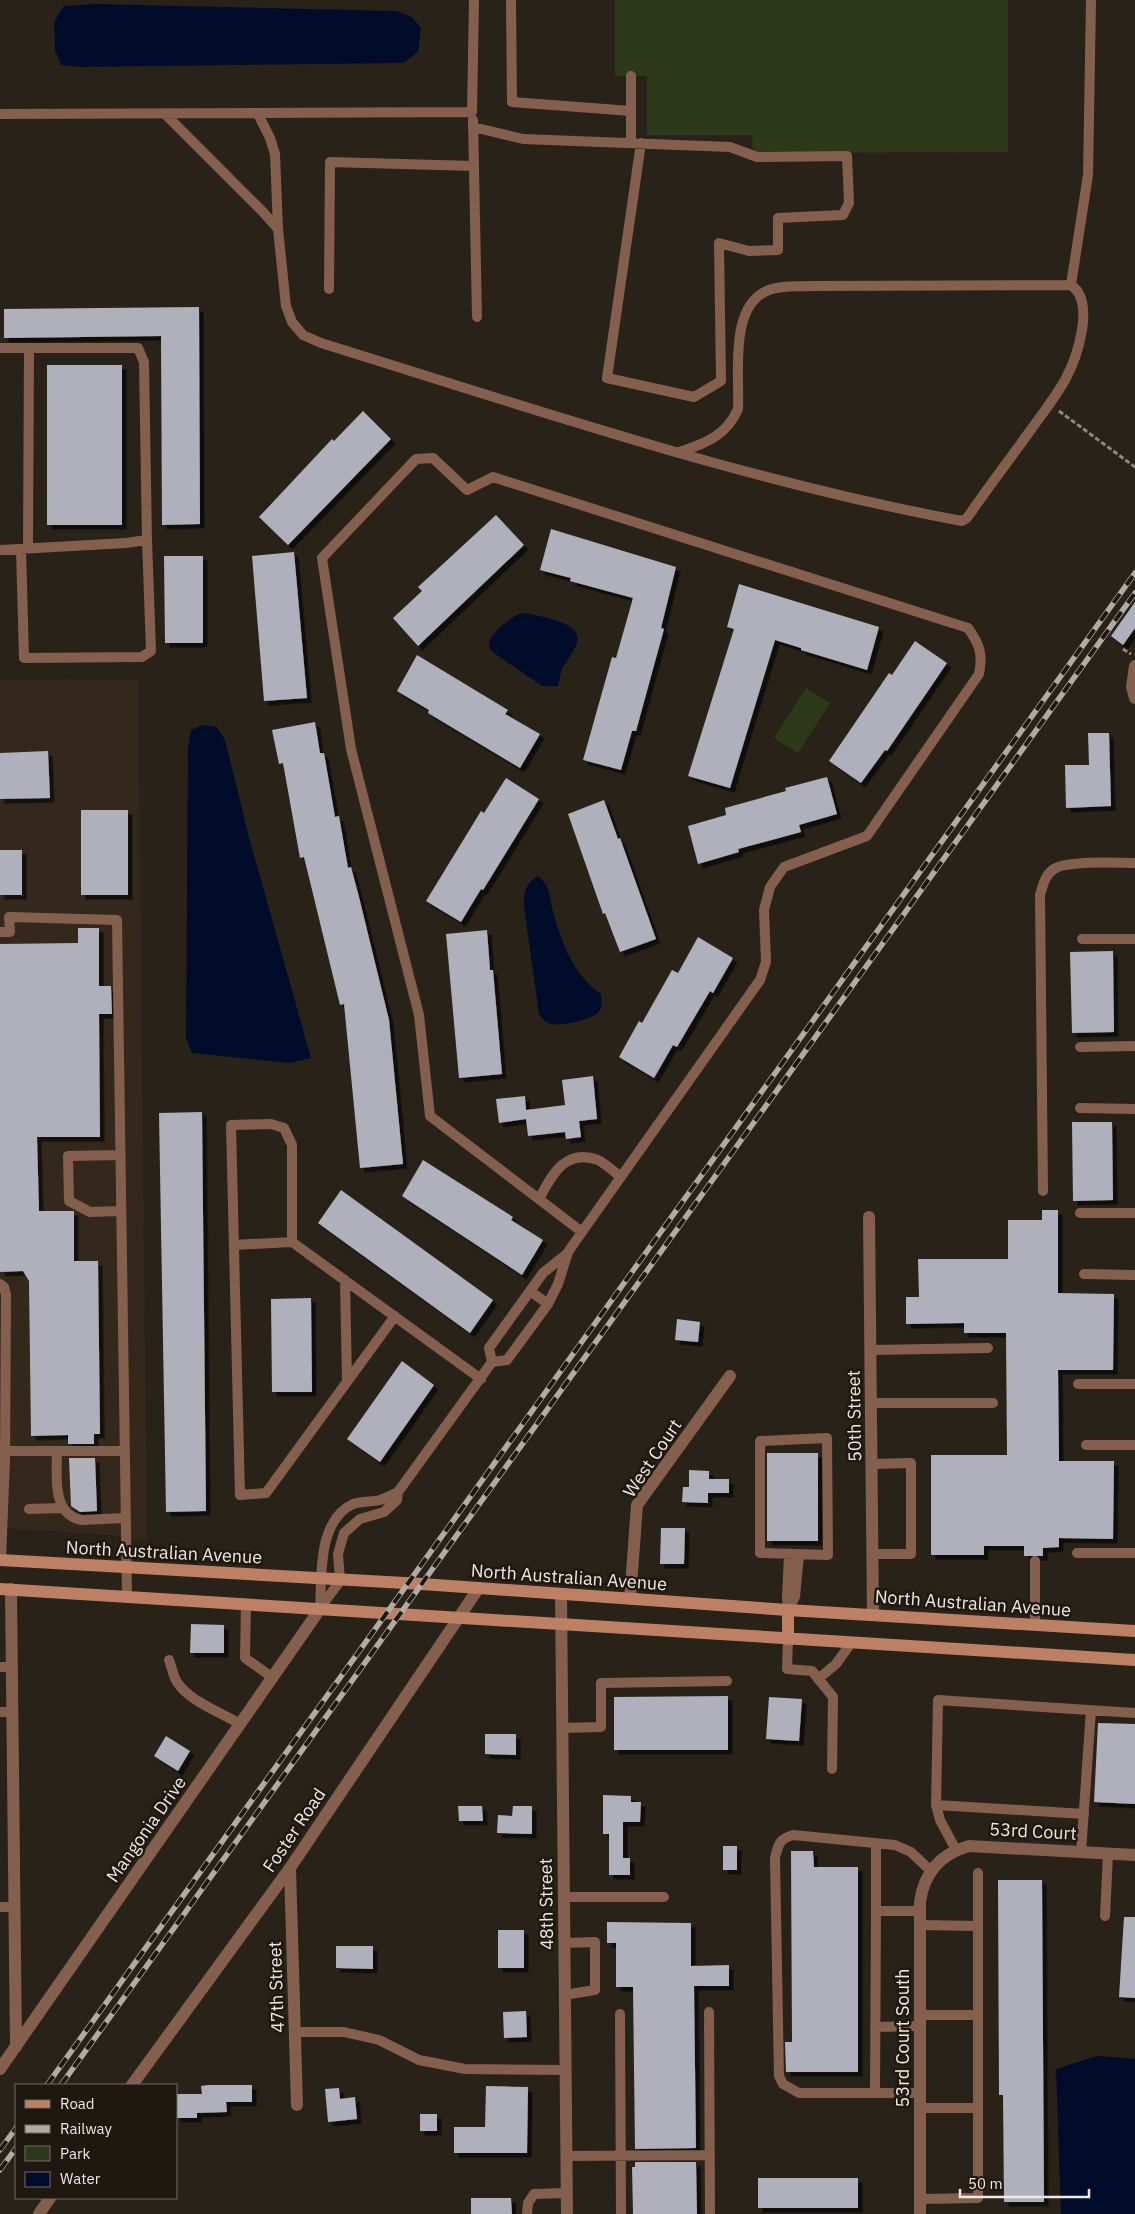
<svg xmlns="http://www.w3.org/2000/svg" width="1135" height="2214" font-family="'IBM Plex Sans',sans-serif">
	<defs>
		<filter id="shadow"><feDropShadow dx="4.5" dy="4.5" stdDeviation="0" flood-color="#0009"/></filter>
	</defs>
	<rect width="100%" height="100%" fill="#282219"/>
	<!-- built -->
	<path fill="#33281b" d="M138,679L147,1541L110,1535L0,1528V680Z"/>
	<!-- green -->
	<path fill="#2d3919" d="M615,0H1008V152L753,153L752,135H647V76H615Z
		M806,688L830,703L798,753L774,738Z"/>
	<!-- water -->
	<path fill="#010c2b" d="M95,4L396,11L412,17L421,28L418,52L403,63L78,67L61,65L55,50L54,22L64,6Z
		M522,613C535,614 548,618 560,622C590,633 575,648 563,667C560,672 560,680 558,686H542L491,651C490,649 489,646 489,643C491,633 513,615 522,613Z
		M203,725L217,727L225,740L250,841L311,1058L290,1063L192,1053L186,1038L188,748L191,730Z
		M538,876C551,886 550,901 554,915C562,944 575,977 601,994C601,999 603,1005 600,1010C595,1020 561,1026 551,1024C545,1022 542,1019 539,1014L524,906C524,892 525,884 538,876Z
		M1097,2056L1135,2059V2214H1061L1056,2069Z"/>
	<!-- building -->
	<path fill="#b0b0bc" filter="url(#shadow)" d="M199,307L200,524L162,525L161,336L4,338V309Z
		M47,365H122V525H47Z
		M363,411L391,439L288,545L259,517L332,439L334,441Z
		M496,515L524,545L418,646L393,618L422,591L418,587Z
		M551,529L676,567L661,628L664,629L653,669L636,731H632L621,770L583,760L612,657L616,658L633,598L570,581L571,578L540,570Z
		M294,552L307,698L264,701L252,556Z
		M164,556H203V643H165Z
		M739,584L879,627L867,670L801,650V648L775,640L730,788L688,776L734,629L727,627Z
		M1135,602V628L1123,645L1111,636Z
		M915,641L947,663L887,751L885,750L861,783L829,761L889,673L892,675Z
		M417,655L508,710L505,714L540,734L520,768L428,713L429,710L397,691Z
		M315,722L320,753H324L335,817L339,816L348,868L351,867L359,897L389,1020L403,1164L360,1168L344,1004L340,1005L304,857L300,858L283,763L279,764L272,730Z
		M1088,733H1109L1111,806L1066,808L1065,765H1089Z
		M48,751L50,798L0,799V753Z
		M827,777L837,814L799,825L801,832L738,849L739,852L698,864L688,826L726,815L725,808L786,791L785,788Z
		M506,778L539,799L483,890L481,889L461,922L426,901L481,811L484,813Z
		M604,800L618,839L620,838L656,939L620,952L605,913L603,914L568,814Z
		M81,810H128V895H81Z
		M0,850H22V895H0Z
		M78,928H99V986H111L112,1014H99L100,1137H37L39,1211H74V1261H98L100,1434H94V1444H68V1435L31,1436L29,1281L23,1271L0,1272V944L78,943Z
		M487,930L490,970H493L502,1074L459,1078L446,934Z
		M698,937L733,958L713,993L710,991L677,1047L673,1045L654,1078L619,1057L639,1021L642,1023L672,970L678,973Z
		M1113,951L1114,1032L1072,1033L1070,952Z
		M593,1076L597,1119L579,1121L581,1137L566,1139L565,1132L528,1136L526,1119L499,1123L496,1099L525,1096L526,1110L565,1105L562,1080Z
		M202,1112L206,1511L166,1512L159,1113Z
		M1072,1122H1112L1113,1200L1073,1201Z
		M423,1160L513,1217L511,1220L543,1240L522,1275L402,1196Z
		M341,1190L493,1300L470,1333L318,1223Z
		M1042,1210H1058V1293L1114,1294L1113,1370H1058L1059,1461H1114L1113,1539L1059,1538V1547L1043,1548V1556H1024V1546H984V1555H931V1455H1007L1006,1333H964V1323L906,1324V1297H919L918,1259H1008V1220H1042Z
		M311,1298L312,1392H272L271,1299Z
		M677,1319L700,1322L698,1342L675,1340Z
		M402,1361L434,1385L380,1462L347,1439Z
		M767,1453H818V1541H767Z
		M69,1458H95L97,1511L80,1512L71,1506Z
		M689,1470L709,1471V1479H729V1493H708V1503L682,1502L683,1487H689Z
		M661,1528H685L684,1564H660Z
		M191,1624L224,1625V1653H190Z
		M728,1696V1750H614V1697Z
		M769,1697L802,1699L799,1741L766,1739Z
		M1098,1723L1135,1724V1804L1094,1802Z
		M485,1734H516V1755L485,1754Z
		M166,1736L190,1751L178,1771L154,1756Z
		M603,1795L631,1796V1802H641L640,1822H623V1858H630V1875H609V1834H603Z
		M458,1806H482L483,1821H459Z
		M513,1806H532V1834L497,1833L498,1815L512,1816Z
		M723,1846H737V1870H723Z
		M791,1851H813L814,1867H858V2072H786L785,2042H792Z
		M998,1880H1042L1044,2202H1004L1003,2095H999Z
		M1124,1917H1135V1998L1119,1997Z
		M607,1922L691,1923V1966L729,1965V1986H694L696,2148L635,2149L633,1987H616V1943H607Z
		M498,1930H524V1968H498Z
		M336,1946H373V1969L336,1968Z
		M526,2011L527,2037L504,2038L503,2012Z
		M208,2085H252V2102H226L227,2112L197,2113V2118H176V2094H202L201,2086Z
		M486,2086L528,2087L527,2153H454V2127H485Z
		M339,2088L340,2099L355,2097L357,2119L328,2122L325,2089Z
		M420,2114H437V2131H420Z
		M635,2162H696L697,2214H633L632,2167H635Z
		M758,2178H858V2208H758Z
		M471,2198H511L512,2214H471Z"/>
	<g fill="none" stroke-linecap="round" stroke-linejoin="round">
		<!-- path -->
		<path stroke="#8e8882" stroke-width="3" stroke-dasharray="5 2.5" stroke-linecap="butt" d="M1059,411L1135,467
			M1123,649L1131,654"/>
		<!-- service -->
		<path stroke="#855f4d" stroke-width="10" d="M511,0L512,102L631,111
			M0,114L472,112L474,0
			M258,114L270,138L275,154L278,229L286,306L292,322L303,335L321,343C531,408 745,481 962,521L967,518C987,489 1009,460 1030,431C1042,414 1055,398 1065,380C1077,358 1096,302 1071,285L811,286C798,287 782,285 769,290C728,305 740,376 738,409C727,435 705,444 679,452
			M166,115L263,212L278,229
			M473,120L477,317
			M473,127L523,139L730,147L757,157L847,156L849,203L843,215L778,218V250L749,251L719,243L721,381L694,397L607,378L641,143
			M631,143V76
			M1071,285L1088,175L1091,0
			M329,289L330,162L474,166
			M0,348H138L144,362L147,540L126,543L0,550
			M28,548L29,348
			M21,549L24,658L142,657L151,651L147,540
			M0,932H10L9,917L117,920L127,1597
			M1082,939H1135
			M1080,1047L1135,1046
			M1080,1108L1135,1109
			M120,1155L68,1156L69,1201L90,1212L121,1211
			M1043,1191L1040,895C1043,885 1045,875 1054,869C1068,860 1117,863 1135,863
			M539,1199C552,1175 565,1148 598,1160C606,1164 614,1172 621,1177
			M1080,1213H1135
			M234,1245L292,1242
			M1084,1274L1135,1275
			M345,1280L347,1382
			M0,1284L4,1287L6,1295L5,1460L1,1560
			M530,1291L548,1304
			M395,1316L266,1493L240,1495L231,1125L271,1124L284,1128L292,1145V1242L481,1379
			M871,1350L988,1348
			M492,1362L489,1348L543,1273L568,1253
			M1078,1384H1135
			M871,1403H993
			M827,1438L828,1555L760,1553V1441Z
			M1086,1445H1135
			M1,1451H125
			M57,1451C57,1474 51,1515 82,1520L125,1518
			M872,1464L911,1463V1554H873
			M29,1509L62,1508
			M1077,1553H1135
			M1035,1561V1625
			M246,1604L245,1658L272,1677
			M320,1608L340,1581L338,1554L344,1533L360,1519L384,1512L397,1500L398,1492
			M320,1609C322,1576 317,1521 353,1504C361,1501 372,1502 380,1500C386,1498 392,1495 398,1492L492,1362L507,1360L548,1304L558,1284L568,1252L582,1232L760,980L766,962L764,910L770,887L784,867L867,836L979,674C983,654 980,645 968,628L493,477L467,490L433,458L416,459L322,558L351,749L419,1015L430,1116L582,1232
			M788,1610L795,1597L799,1555
			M788,1610L787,1597L789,1555
			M788,1639L787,1669L812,1671L833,1697L832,1769
			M169,1660C172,1667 173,1676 177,1682C189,1701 220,1712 240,1724
			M0,1667H12
			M818,1679L836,1664L851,1643
			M0,1712H12
			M562,1728L601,1727V1683L727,1681
			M936,1805L1084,1814
			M876,1844V1911
			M956,1850L940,1820L936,1805L938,1700L1135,1713
			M1081,1852L1091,1710
			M564,1897H664
			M0,1907H14
			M920,1911H876L875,2093H920
			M1105,1916L1108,1854
			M920,1925L978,1926
			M564,1943L595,1942V1990L564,1995
			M709,2012L710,2214
			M620,2014L621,2214
			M920,2015H977
			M875,2027L920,2026
			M295,2032H344L379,2040L419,2060L465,2069L565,2070
			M875,2093H799L783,2084L779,2076L775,1858C778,1845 779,1839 793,1835L895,1845L911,1852L931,1871
			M920,2108H977
			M566,2156L710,2155
			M920,2199L978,2198V1873
			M527,2214L528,2203L534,2194L566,2193"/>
		<!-- minor -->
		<path stroke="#855f4d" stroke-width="12" d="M1135,666L1132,687L1135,698
			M869,1217L873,1615
			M11,1589L16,2047
			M561,1595L567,2214
			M630,1599L637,1505L730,1376
			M290,1868L297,2105
			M0,2069L320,1609
			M132,2085L290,1868L478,1589
			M39,2214L50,2198
			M920,2214V1902C924,1873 940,1854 969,1846L1135,1855"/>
		<!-- secondary -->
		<path stroke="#bd8064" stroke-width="12" d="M0,1560L422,1584L788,1610L1135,1631
			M0,1589L1135,1660
			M788,1610V1639"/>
		<defs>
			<path id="rail" d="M47,2085L1135,573
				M61,2085L1135,593
				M0,2150L16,2128
				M0,2170L16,2148"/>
		</defs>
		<!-- rail casing -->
		<use href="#rail" stroke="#b0aba4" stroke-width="5.5"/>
		<!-- rail -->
		<use href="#rail" stroke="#1f1810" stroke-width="4" stroke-dasharray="11" stroke-linecap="butt"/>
	</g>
	<g text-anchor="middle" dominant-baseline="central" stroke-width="5" stroke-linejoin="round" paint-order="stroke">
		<!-- street labels -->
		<g font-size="18" fill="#eee9e4" stroke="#1f1810">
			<text transform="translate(854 1416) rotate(-91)">50th Street</text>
			<text transform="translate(652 1458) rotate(-56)">West Court</text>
			<text transform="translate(164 1552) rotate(3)">North Australian Avenue</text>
			<text transform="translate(569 1577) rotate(4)">North Australian Avenue</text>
			<text transform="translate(973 1603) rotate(4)">North Australian Avenue</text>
			<text transform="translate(146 1829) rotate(-55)">Mangonia Drive</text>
			<text transform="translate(294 1830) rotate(-56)">Foster Road</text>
			<text transform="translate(1033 1831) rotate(3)">53rd Court</text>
			<text transform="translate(546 1904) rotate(-91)">48th Street</text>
			<text transform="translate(276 1987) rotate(-92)">47th Street</text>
			<text transform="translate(902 2038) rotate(-90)">53rd Court South</text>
		</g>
	</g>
	<!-- legend -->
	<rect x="15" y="2084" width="162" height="115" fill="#1f1810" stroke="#726c65"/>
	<rect x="25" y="2100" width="25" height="8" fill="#bd8064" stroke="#726c65"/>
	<text x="60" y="2109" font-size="15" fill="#eee9e4">Road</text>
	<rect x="25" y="2125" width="25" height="8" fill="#b0aba4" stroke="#726c65"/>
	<text x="60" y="2134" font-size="15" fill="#eee9e4">Railway</text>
	<rect x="25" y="2146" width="25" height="15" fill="#2d3919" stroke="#726c65"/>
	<text x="60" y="2159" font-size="15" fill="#eee9e4">Park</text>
	<rect x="25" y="2172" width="25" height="15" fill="#010c2b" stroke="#726c65"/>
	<text x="60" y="2184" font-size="15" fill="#eee9e4">Water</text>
	<!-- scale -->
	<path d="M960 2189v8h129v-8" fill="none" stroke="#eee9e4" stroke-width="2.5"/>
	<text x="968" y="2189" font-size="15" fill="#eee9e4" stroke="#1f1810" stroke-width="4" paint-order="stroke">50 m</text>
</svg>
